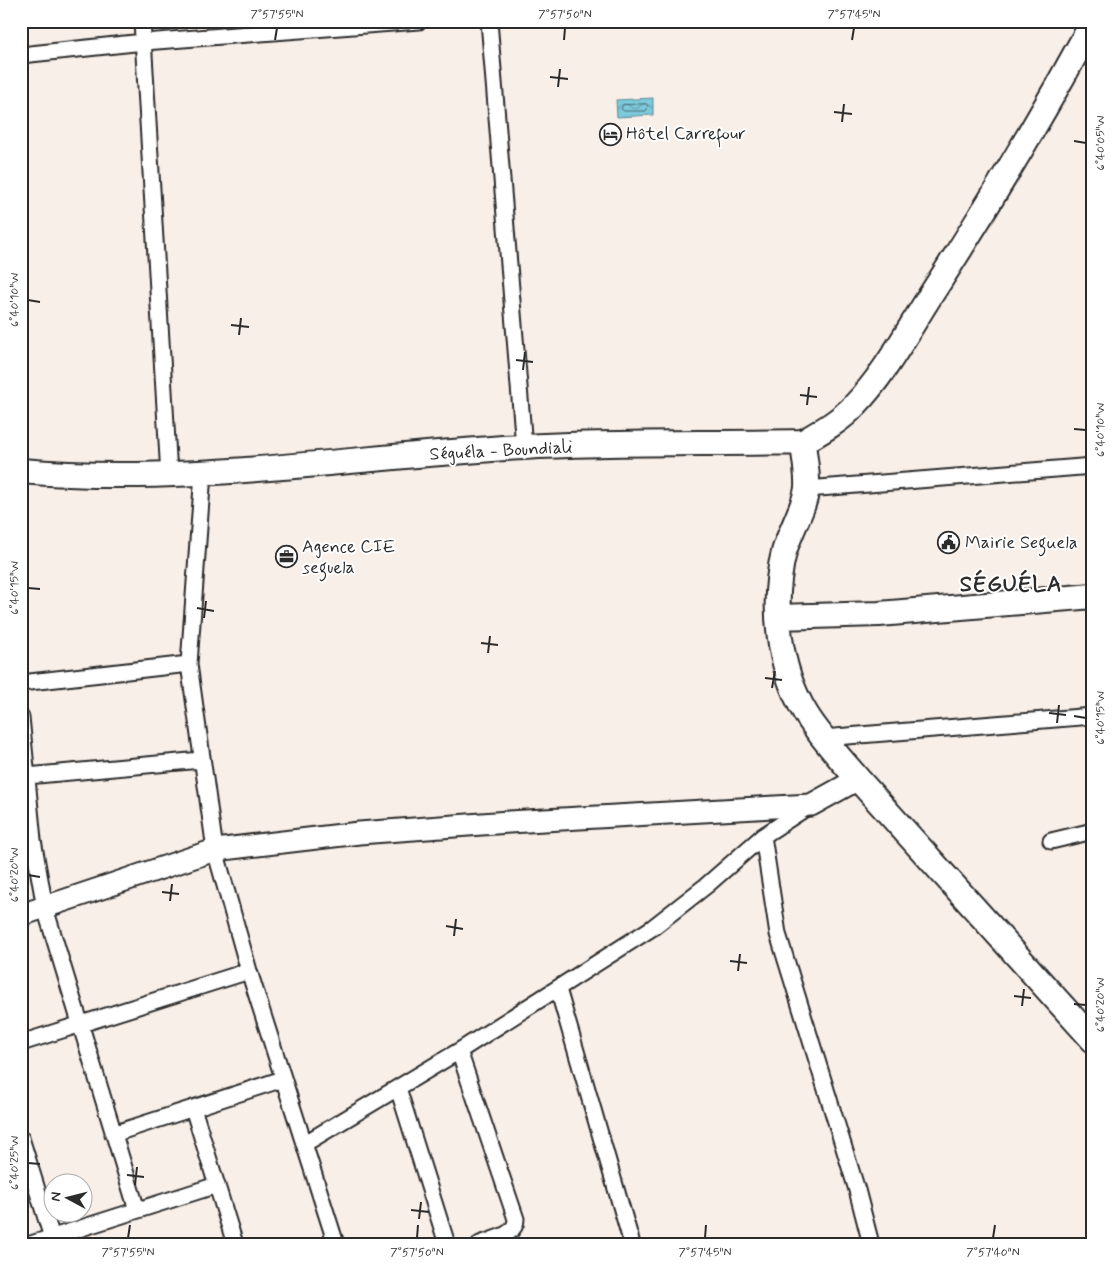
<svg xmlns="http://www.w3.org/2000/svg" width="1114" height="1265" font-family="Mynerve,sans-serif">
	<defs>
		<pattern id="water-waves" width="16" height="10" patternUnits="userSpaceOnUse" patternTransform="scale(1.25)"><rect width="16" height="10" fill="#7dcadc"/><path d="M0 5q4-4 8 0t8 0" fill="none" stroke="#67a4b3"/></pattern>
	</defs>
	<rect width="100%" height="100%" fill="#f8efe8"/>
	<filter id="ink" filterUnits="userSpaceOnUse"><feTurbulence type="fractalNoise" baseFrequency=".02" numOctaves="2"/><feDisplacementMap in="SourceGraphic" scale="10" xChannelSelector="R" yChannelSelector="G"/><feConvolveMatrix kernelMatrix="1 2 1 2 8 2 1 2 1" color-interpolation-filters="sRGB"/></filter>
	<g filter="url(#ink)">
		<!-- water -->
		<path fill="url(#water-waves)" stroke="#5c8a95" d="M653,98V115L617,117L616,100Z"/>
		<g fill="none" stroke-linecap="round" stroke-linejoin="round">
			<!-- shore -->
			<path stroke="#4c6b72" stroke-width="1" d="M646,104L648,106L646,111H624L621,109L623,105Z"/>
			<defs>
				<path id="street" d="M142,21L169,475
					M489,21L524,447
					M21,55L144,42L419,21
					M203,473L189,664L215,850L249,971L336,1244
					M807,489L1093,466
					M21,683L189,664
					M21,717L33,840L45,908L137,1210
					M823,738L1093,716
					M27,776L201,760
					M763,836L778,934L857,1190L871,1244
					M1051,841L1093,831
					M558,989L632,1244
					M21,1043L249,971
					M459,1051L516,1219C516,1236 494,1238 480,1244
					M398,1088L447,1244
					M193,1108L235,1244
					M113,1134L283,1079
					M21,1138L54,1244
					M304,1144L459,1051L652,928L707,885L763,836L809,806
					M31,1244L217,1185"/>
				<path id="secondary" d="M21,915L215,850L359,833L509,822L811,805L858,779"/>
				<path id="primary" d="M803,442C804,457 808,473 807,487C806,505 789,533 784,552C771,604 778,668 806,714C821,738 840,758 858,779L1093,1040
					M21,471C189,486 356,456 523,447C616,442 710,444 803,442C822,431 840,421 855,405C886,373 908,330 932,293C989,205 1043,114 1093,22
					M778,617L879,614L1093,596"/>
			</defs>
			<!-- street casing -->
			<use href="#street" stroke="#2b2b2b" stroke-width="19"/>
			<!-- secondary casing -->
			<use href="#secondary" stroke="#2b2b2b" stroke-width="25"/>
			<!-- primary casing -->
			<use href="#primary" stroke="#2b2b2b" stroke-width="28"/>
			<!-- street -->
			<use href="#street" stroke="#fff" stroke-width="15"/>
			<!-- secondary -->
			<use href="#secondary" stroke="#fff" stroke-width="21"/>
			<!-- primary -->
			<use href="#primary" stroke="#fff" stroke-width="24"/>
		</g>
	</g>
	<!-- ticks -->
	<path fill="none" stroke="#2b2b2b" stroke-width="2" d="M275,40L277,28M564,40L565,28M852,40L854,28M550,77L568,79M558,87L560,69M834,112L852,114M842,122L844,104M1074,141L1086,143M28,300L40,302M231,325L249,327M239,335L241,318M516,360L533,362M523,370L525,352M800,395L817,397M807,405L809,387M1074,429L1086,430M28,588L40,589M197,608L214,611M204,618L206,601M481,643L498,645M488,653L490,636M765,678L782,680M772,688L775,671M1049,713L1066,715M1074,716L1086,718M1057,723L1059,705M28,875L40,877M162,892L179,894M170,901L172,884M446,926L463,929M454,936L456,919M730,961L747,963M738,971L740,954M1014,996L1031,998M1074,1004L1086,1005M1022,1006L1024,989M28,1163L40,1164M127,1175L144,1177M135,1185L137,1167M411,1210L429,1212M419,1219L421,1202M128,1238L130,1225M417,1238L418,1225M705,1238L706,1225M993,1238L995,1225"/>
	<!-- icons -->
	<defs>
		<symbol id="hotel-ring" viewBox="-11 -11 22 22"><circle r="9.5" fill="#fff" stroke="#2b2b2b" stroke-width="1.5"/><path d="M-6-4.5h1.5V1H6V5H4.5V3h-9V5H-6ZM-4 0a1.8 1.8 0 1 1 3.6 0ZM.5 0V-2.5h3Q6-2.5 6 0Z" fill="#2b2b2b"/></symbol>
		<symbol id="civic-ring" viewBox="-11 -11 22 22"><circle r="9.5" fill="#fff" stroke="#2b2b2b" stroke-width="1.5"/><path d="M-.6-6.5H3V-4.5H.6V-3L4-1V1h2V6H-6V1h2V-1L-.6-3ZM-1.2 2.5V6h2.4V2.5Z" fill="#2b2b2b"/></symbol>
		<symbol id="office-ring" viewBox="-11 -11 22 22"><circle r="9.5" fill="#fff" stroke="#2b2b2b" stroke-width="1.5"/><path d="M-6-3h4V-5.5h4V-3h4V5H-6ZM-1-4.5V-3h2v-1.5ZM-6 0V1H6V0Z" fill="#2b2b2b"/></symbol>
	</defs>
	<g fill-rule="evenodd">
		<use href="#hotel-ring" x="598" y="122" width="25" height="25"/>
		<use href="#civic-ring" x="936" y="530" width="25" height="25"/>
		<use href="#office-ring" x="274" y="544" width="25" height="25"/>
	</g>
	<g text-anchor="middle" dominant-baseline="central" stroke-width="4" stroke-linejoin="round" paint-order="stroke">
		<!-- poi labels -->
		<g font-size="18" fill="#2b2b2b" stroke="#fff" text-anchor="start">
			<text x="626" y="134">Hôtel Carrefour</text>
			<text x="965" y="543">Mairie Seguela</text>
			<text x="302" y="547">Agence CIE<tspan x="302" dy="21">seguela</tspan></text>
		</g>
		<!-- street labels -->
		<g font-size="18" fill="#2b2b2b" stroke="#fff">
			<text transform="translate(501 451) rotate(-3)">Séguéla - Boundiali</text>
		</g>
		<!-- district labels -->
		<g font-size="22" font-weight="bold" letter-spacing="1" fill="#2b2b2b" stroke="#fff">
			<text x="1011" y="585">SÉGUÉLA</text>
		</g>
	</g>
	<!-- margin -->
	<rect width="1114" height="1265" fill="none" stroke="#fff" stroke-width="55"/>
	<!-- north arrow -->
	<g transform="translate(68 1198) rotate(277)"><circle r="24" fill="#ffffff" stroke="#aaaaaa"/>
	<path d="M0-4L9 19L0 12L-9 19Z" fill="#2b2b2b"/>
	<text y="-8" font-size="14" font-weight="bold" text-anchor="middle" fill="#2b2b2b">N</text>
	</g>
	<rect x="28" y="28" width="1058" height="1210" fill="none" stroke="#2b2b2b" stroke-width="2"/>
	<g font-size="12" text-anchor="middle" fill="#2b2b2b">
		<text x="277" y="18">7°57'55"N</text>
		<text x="565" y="18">7°57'50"N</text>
		<text x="854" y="18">7°57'45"N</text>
		<text transform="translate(1100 143) rotate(-90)" y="4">6°40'05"W</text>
		<text transform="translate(14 300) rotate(-90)" y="4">6°40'10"W</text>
		<text transform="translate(1100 430) rotate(-90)" y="4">6°40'10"W</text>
		<text transform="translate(14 588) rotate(-90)" y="4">6°40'15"W</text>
		<text transform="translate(1100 718) rotate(-90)" y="4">6°40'15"W</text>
		<text transform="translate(14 875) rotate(-90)" y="4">6°40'20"W</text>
		<text transform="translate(1100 1005) rotate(-90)" y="4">6°40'20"W</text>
		<text transform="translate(14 1163) rotate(-90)" y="4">6°40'25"W</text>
		<text x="128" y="1256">7°57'55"N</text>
		<text x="417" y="1256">7°57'50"N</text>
		<text x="705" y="1256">7°57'45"N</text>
		<text x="993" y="1256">7°57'40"N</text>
	</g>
</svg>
